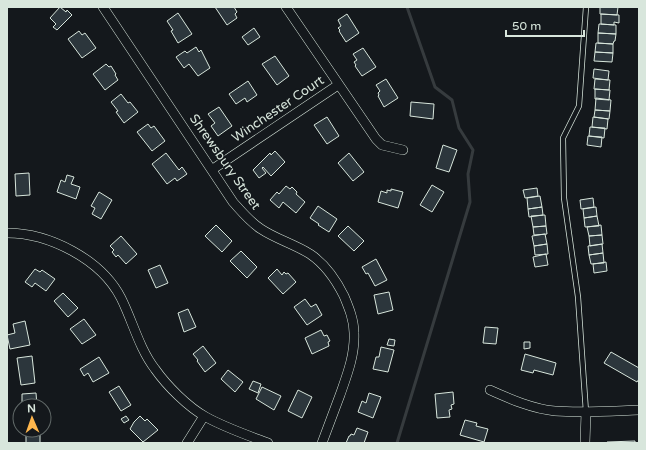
<svg xmlns="http://www.w3.org/2000/svg" width="646" height="450" font-family="'Varela Round',sans-serif">
	<rect width="100%" height="100%" fill="#14181c"/>
	<g fill="none" stroke-linecap="round" stroke-linejoin="round">
		<!-- stream -->
		<path stroke="#363b3e" stroke-width="3" d="M397,443L470,202L468,174L473,150L459,128L452,100L435,87L407,7"/>
	</g>
	<!-- building -->
	<path fill="#2c363c" stroke="#d8e6dc" d="M60,7L66,12L67,10L72,15L57,30L53,27L56,24L50,18Z
		M215,7H234L237,12L235,14L237,18L227,25Z
		M600,7H618L617,15L600,14Z
		M178,13L192,34L178,43L171,31L173,30L167,21Z
		M347,14L359,33L346,42L339,31L340,30L338,28L341,26L338,20Z
		M601,14L619,15V23L614,22V25L601,24Z
		M599,24L616,25V34L598,33Z
		M254,28L260,37L248,45L242,37Z
		M79,31L82,35L85,33L96,48L82,58L68,39Z
		M598,33L616,34L615,41H614L613,44L598,43Z
		M596,43L613,44V53L595,52Z
		M196,47L199,52L201,50L210,68L198,76L189,64L184,68L176,57L185,51L187,53Z
		M363,48L376,67L362,76L355,66L356,65L354,62L357,60L353,54Z
		M595,52L613,53L612,62L594,61Z
		M275,56L289,76L277,85L262,64Z
		M106,64L109,67L111,66L116,74L115,75L118,80L105,90L93,74Z
		M594,69L609,71L608,80L593,78Z
		M386,79L398,98L384,107L378,96L379,95L378,93L380,91L376,85Z
		M595,79L610,80L609,90L594,89Z
		M248,81L257,95L247,102L245,98L236,104L229,94Z
		M595,89L610,90L609,100L595,99Z
		M121,94L128,103L130,102L138,112L124,123L116,112L118,111L111,102Z
		M596,98L611,100L610,111L595,110Z
		M411,102L434,104L433,119L410,116Z
		M219,107L232,126L218,136L211,126L215,123L208,114Z
		M595,110L610,111L609,119L594,117Z
		M327,117L339,136L327,144L314,125Z
		M593,117L608,119L607,129L592,127Z
		M148,124L151,128L154,126L165,141L152,151L137,132Z
		M590,127L605,128L604,138L589,136Z
		M588,136L602,137L601,147L587,145Z
		M443,145L457,150L449,172L436,168Z
		M275,151L285,162L271,176L263,167L262,168L266,173L259,178L253,170L270,153L271,155Z
		M166,153L179,170L182,167L187,174L177,181L175,178L167,184L152,164Z
		M349,153L364,172L353,181L338,163Z
		M29,173L30,195L16,196L15,174Z
		M67,175L74,177L71,184L80,187L76,199L57,192L61,180L65,182Z
		M432,185L444,192L432,212L420,205Z
		M286,186L290,189L292,187L297,192L296,194L305,202L296,213L283,202L279,208L270,200L277,192L279,194Z
		M537,188L538,196L525,198L523,190Z
		M391,189L403,192L398,208L378,202L381,191L387,193V190L391,191Z
		M99,192L112,200L101,219L92,214L95,208L91,206Z
		M540,196L542,207L528,209L527,198Z
		M593,198L594,207L581,209L580,200Z
		M318,206L337,219L329,232L318,225L319,224L310,218Z
		M542,207L543,215L529,217L528,209Z
		M596,207L597,216L584,218L583,209Z
		M545,215L546,226L533,227L531,216Z
		M597,216L599,226L585,227L584,218Z
		M216,225L232,241L222,252L205,236Z
		M601,225L602,235L589,236L587,227Z
		M348,226L364,241L354,251L338,236Z
		M546,226L547,234L534,235L533,227Z
		M545,234L547,244L534,246L532,236Z
		M602,235L603,244L590,246L589,236Z
		M121,236L137,254L126,264L118,255L116,257L112,252L114,250L110,246Z
		M547,244L548,254L535,255L534,246Z
		M602,244L603,253L589,255L588,246Z
		M241,251L257,267L247,278L230,261Z
		M603,253L604,263L591,264L589,255Z
		M546,254L548,265L535,267L533,257Z
		M376,259L387,280L375,286L368,273L366,274L362,267Z
		M606,262L607,271L594,273L593,264Z
		M160,265L168,283L156,288L148,270Z
		M35,269L40,272L42,270L55,279L46,291L35,283L32,287L25,282Z
		M277,269L282,275L284,272L286,274L288,273L296,282L283,294L268,278Z
		M389,292L393,310L378,314L374,295Z
		M63,293L78,308L68,317L54,301Z
		M305,299L311,307L316,304L322,315L307,325L294,307Z
		M188,309L196,327L184,332L178,313Z
		M84,319L96,335L82,344L70,329Z
		M25,321L30,345L10,349L7,335L15,333L13,324Z
		M485,327L498,328L496,344L483,343Z
		M321,330L324,336L327,335L330,341L328,342L329,346L312,354L305,338Z
		M389,339L395,340L394,346L387,345Z
		M524,342H530V348L524,349Z
		M203,346L216,363L205,372L197,361L198,360L193,354Z
		M381,347L394,350L388,372L373,369L376,357H379Z
		M611,352L639,368V379L637,382L604,363Z
		M525,354L556,363L553,375L534,370L533,373L521,370Z
		M32,356L35,383L21,385L17,358Z
		M99,357L109,373L93,382L88,373L84,376L80,369Z
		M228,370L243,382L235,392L221,379Z
		M253,381L261,384L258,393L249,389Z
		M119,386L131,405L121,411L109,392Z
		M262,387L281,396L274,410L256,399Z
		M298,390L312,397L302,418L288,411Z
		M453,392L454,404L451,405L452,409L449,410L450,417L437,418L435,394Z
		M36,393L37,406H22V394Z
		M369,393L381,397L373,418L358,412L362,401L366,403Z
		M126,416L129,420L124,423L121,419Z
		M140,416L145,421L147,419L158,430L143,442L130,429L134,422Z
		M465,420L477,423L476,426L488,429L484,442L460,435Z
		M357,428L368,432L364,443H346L349,436H350L351,434L354,435Z
		M40,434V443H26V435Z
		M635,441V443H607V442Z"/>
	<g fill="none" stroke-linecap="round" stroke-linejoin="round">
		<defs>
			<path id="service" d="M586,7L579,106L563,138L564,198L578,297L586,412"/>
			<path id="minor" d="M103,7L233,202C242,212 250,222 261,229C276,239 294,244 310,254C325,264 336,280 344,296C349,308 354,320 354,333C355,355 347,375 340,395C334,411 328,427 322,443
				M286,7L376,139L382,145L403,150
				M213,169L338,85
				M7,233C49,233 101,259 121,298C133,322 139,348 155,369C167,386 188,407 206,417C226,428 247,435 268,443
				M490,390C510,399 533,409 555,411C583,413 611,411 639,410
				M187,443L204,416
				M585,443L586,412"/>
		</defs>
		<!-- service casing -->
		<use href="#service" stroke="#d8e6dc" stroke-width="6"/>
		<!-- minor casing -->
		<use href="#minor" stroke="#d8e6dc" stroke-width="10"/>
		<!-- service -->
		<use href="#service" stroke="#14181c" stroke-width="4.5"/>
		<!-- minor -->
		<use href="#minor" stroke="#14181c" stroke-width="9"/>
	</g>
	<g text-anchor="middle" dominant-baseline="central" stroke-width="3" stroke-linejoin="round" paint-order="stroke">
		<!-- street labels -->
		<g font-size="13" fill="#d8e6dc" stroke="#14181c">
			<text transform="translate(278 109) rotate(-34)">Winchester Court</text>
			<text transform="translate(225 162) rotate(55)">Shrewsbury Street</text>
		</g>
	</g>
	<!-- border -->
	<rect width="646" height="450" fill="none" stroke="#d8e6dc" stroke-width="16"/>
	<!-- north arrow -->
	<g transform="translate(32 418) rotate(358)"><circle r="19" fill="#14181c" stroke="#626a69"/>
	<path d="M0-3L7 15L0 10L-7 15Z" fill="#ffb74d"/>
	<text y="-6" font-size="11" font-weight="bold" text-anchor="middle" fill="#d8e6dc">N</text>
	</g>
	<!-- scale -->
	<path d="M506 30v6h78v-6" fill="none" stroke="#d8e6dc" stroke-width="2"/>
	<text x="512" y="30" font-size="12" fill="#d8e6dc" stroke="#14181c" stroke-width="3" paint-order="stroke">50 m</text>
</svg>
